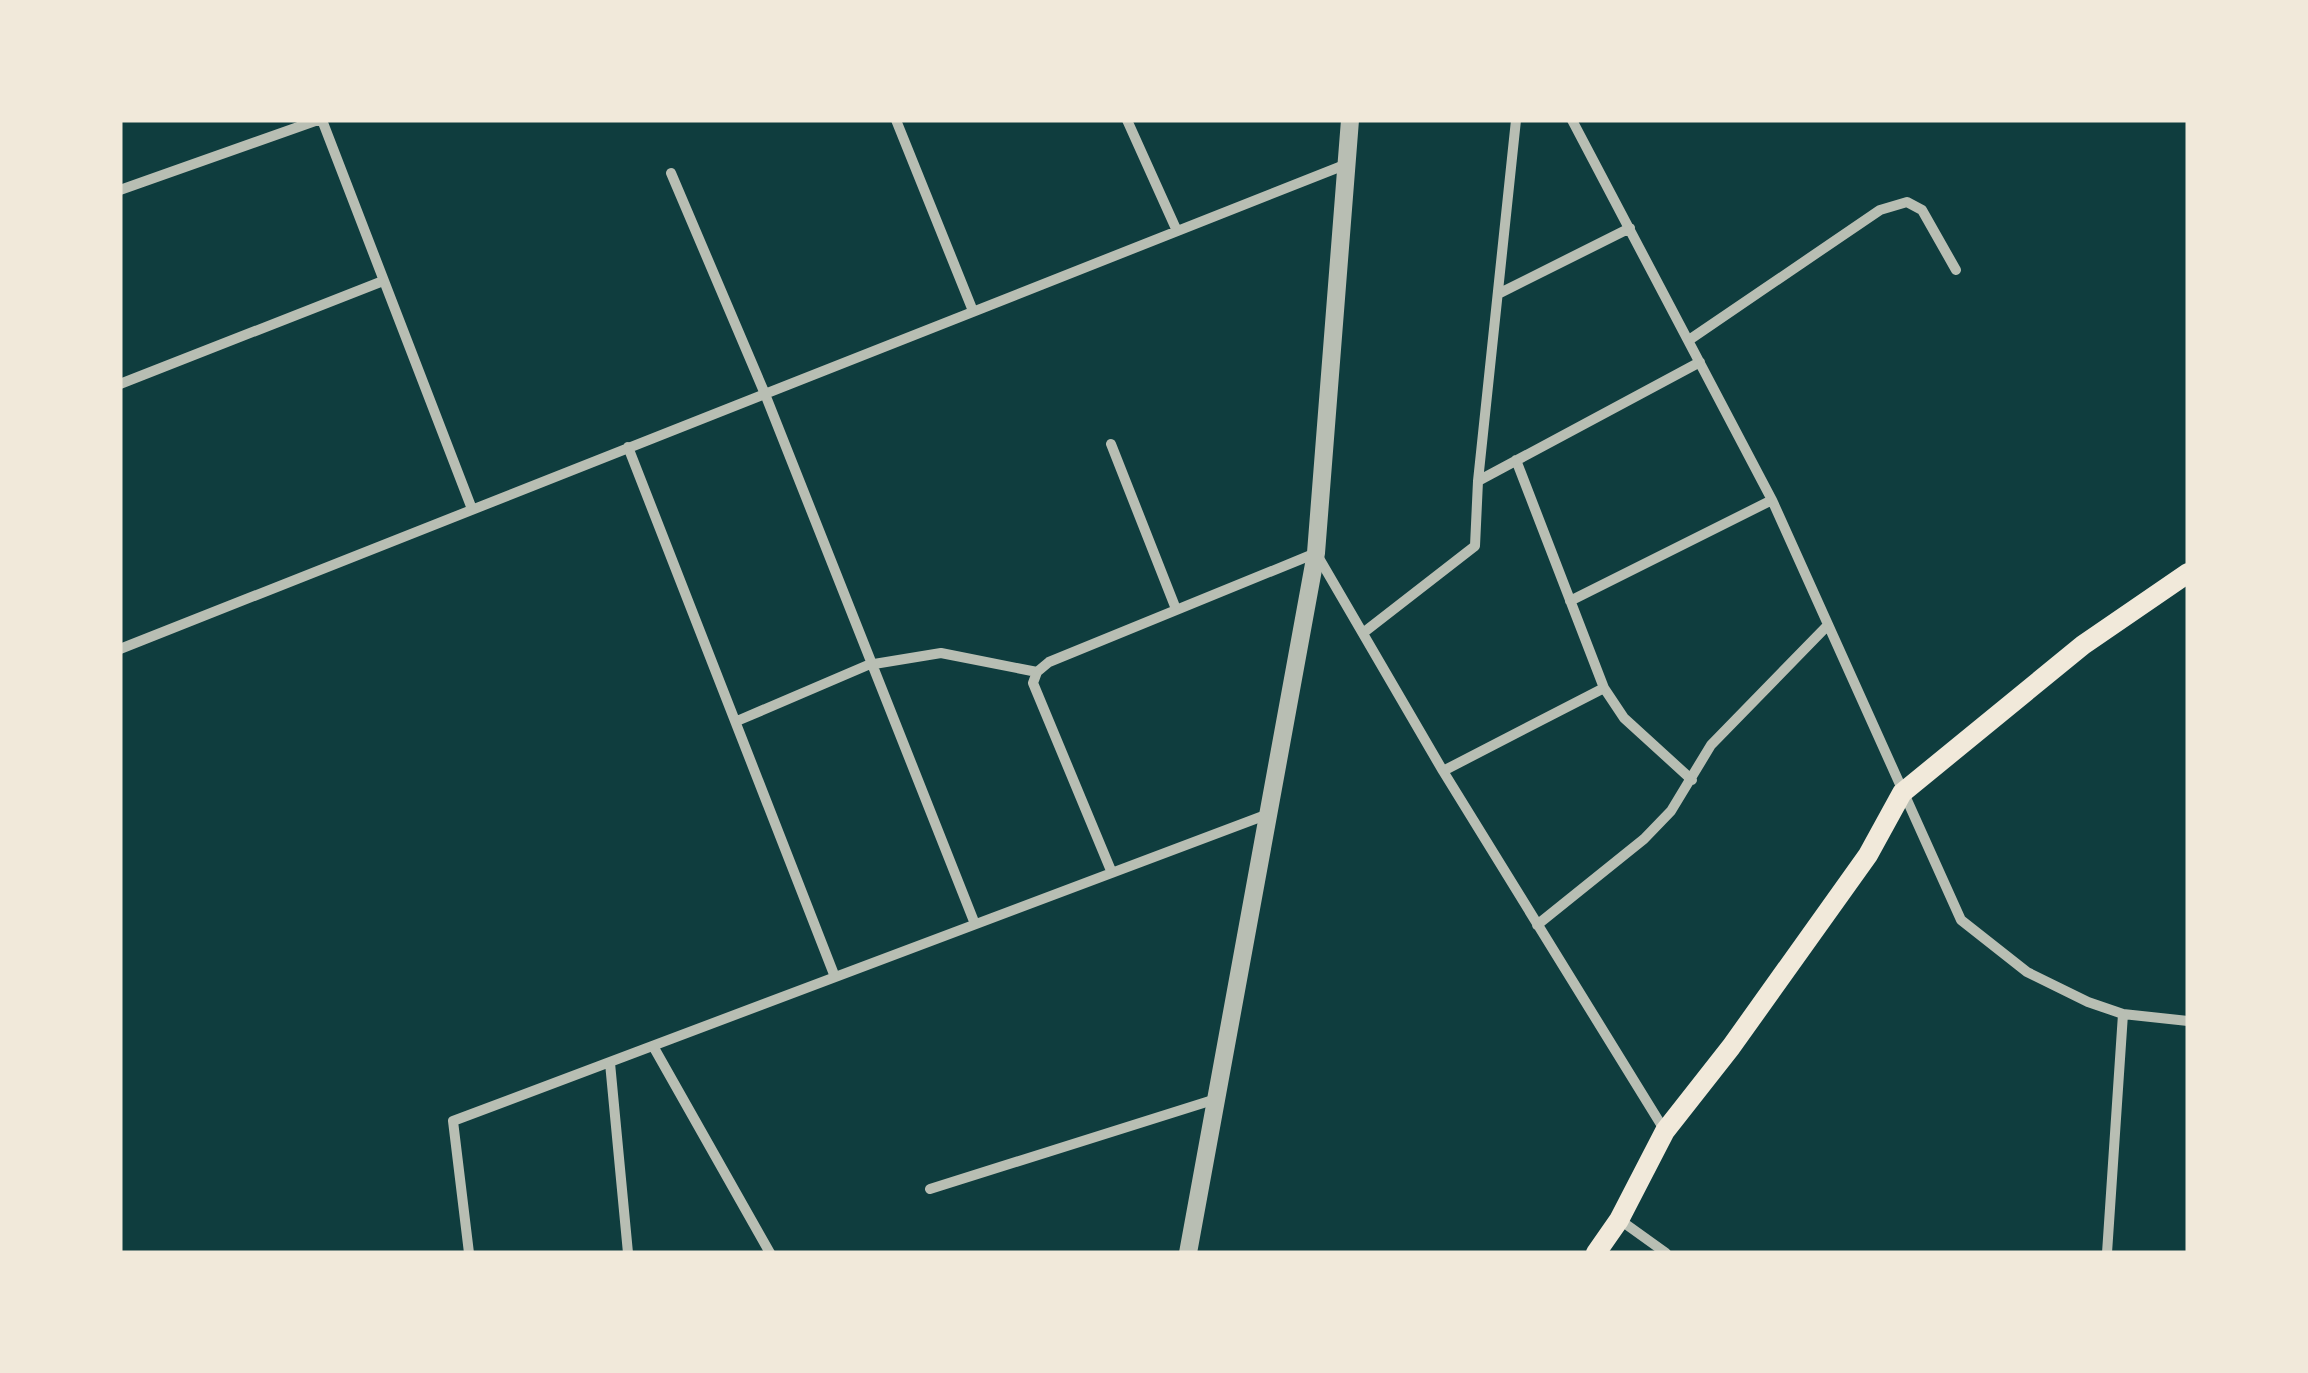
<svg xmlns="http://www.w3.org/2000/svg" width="2308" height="1373" font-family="Mulish,sans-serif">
	<rect width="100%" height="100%" fill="#0f3d3e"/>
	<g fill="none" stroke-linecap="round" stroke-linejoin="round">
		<!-- minor -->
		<path stroke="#b8beb3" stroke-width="10" d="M322,120L472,509
			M896,120L973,311
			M1127,120L1177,231
			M1572,120L1772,500L1961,920L2027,972L2088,1002L2123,1014L2188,1021
			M671,173L765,394L975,924
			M120,190L318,120
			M1498,294L1630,228
			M1689,340L1880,210L1907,202L1922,210L1956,270
			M120,384L383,281
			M1111,444L1176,609
			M628,447L835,977
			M1516,460L1604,688L1624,718L1692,780
			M1478,481L1516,120
			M1570,601L1772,500
			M1363,633L1475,546L1478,481L1700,362
			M120,649L1347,164
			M737,721L868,665L941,653L1037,672
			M1443,771L1604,688
			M1112,873L1033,683L1037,672L1049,662L1316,553L1443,771L1665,1131
			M1537,925L1644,839L1671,811L1711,745L1828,625
			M653,1046L770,1253
			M610,1063L628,1253
			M930,1189L1216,1099
			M1620,1220L1666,1253
			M469,1253L453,1121L1271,813
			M2107,1253L2123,1014"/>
		<!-- tertiary -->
		<path stroke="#b8beb3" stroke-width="18" d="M1188,1253L1316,553L1350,120"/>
		<!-- secondary -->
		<path stroke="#f1e9da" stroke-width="20" d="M1596,1253L1619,1220L1665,1131L1731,1047L1868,855L1902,793L2083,645L2188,573"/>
	</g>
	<!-- border -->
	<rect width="2308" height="1373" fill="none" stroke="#f1e9da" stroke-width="245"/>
</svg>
